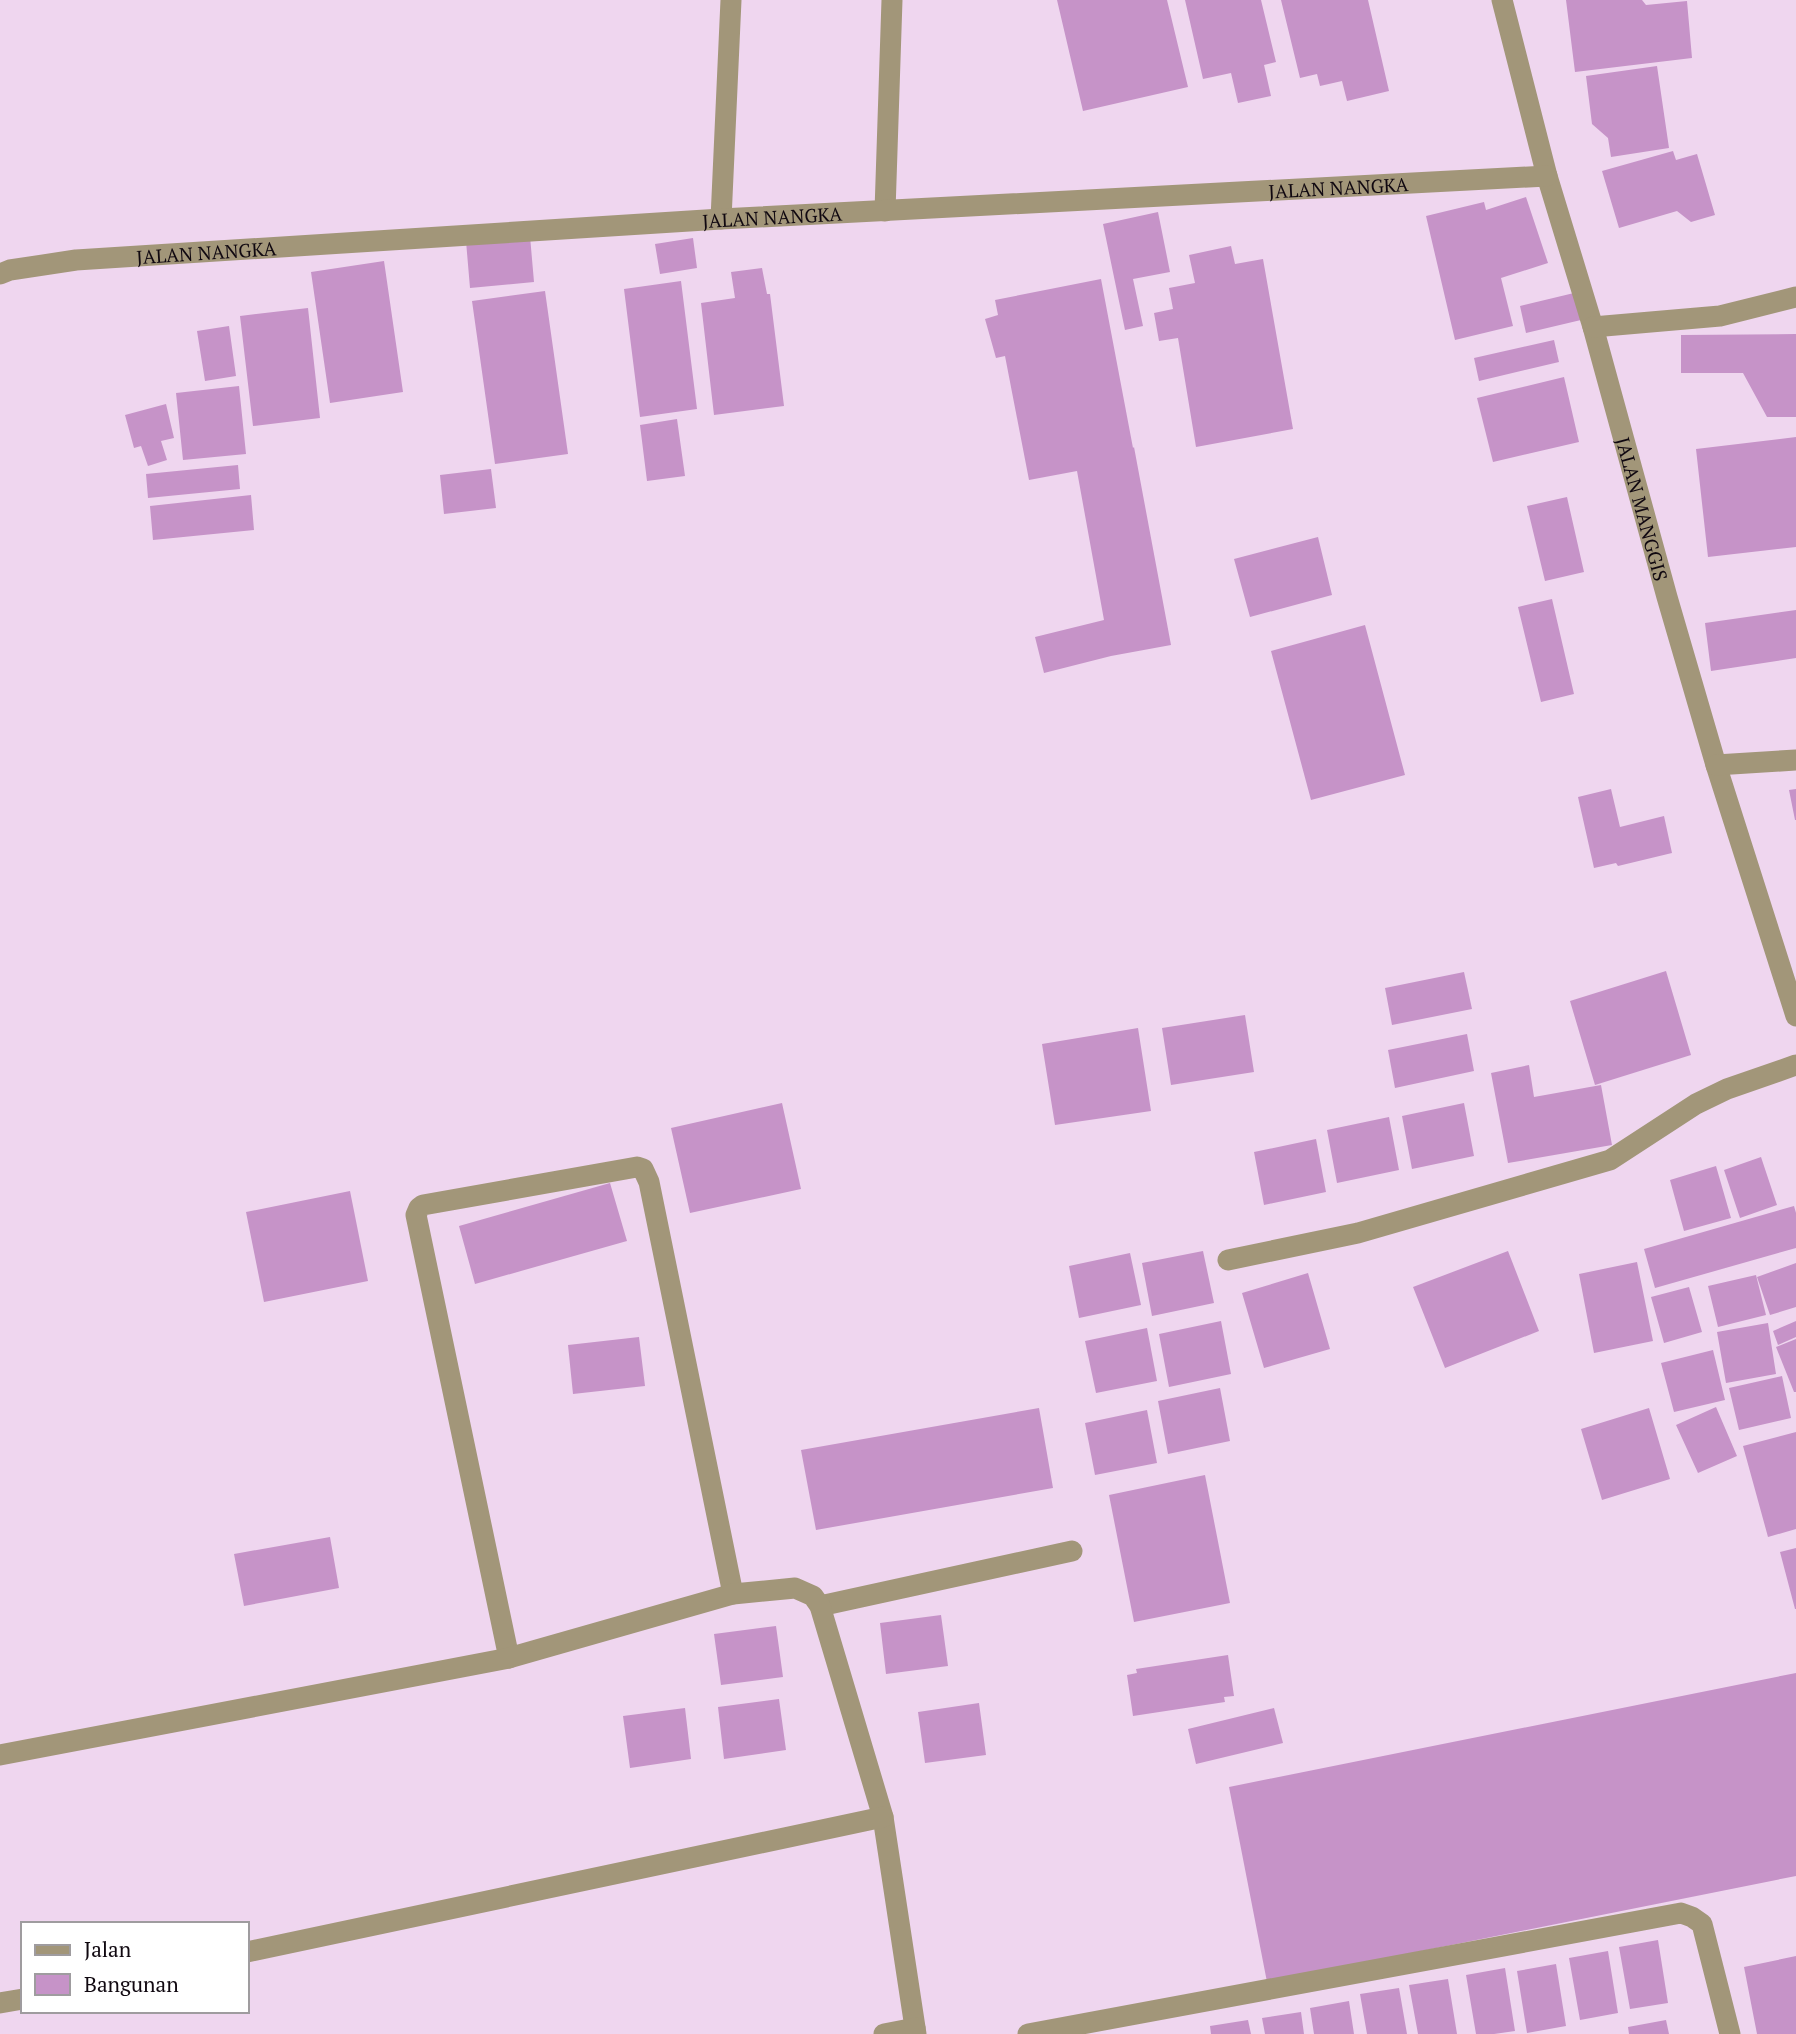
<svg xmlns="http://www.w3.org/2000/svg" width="1796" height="2034" font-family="'PT Serif',serif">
	<rect width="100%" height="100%" fill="#efd6ef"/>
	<!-- building -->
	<path fill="#c693c8" d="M1057,0H1167L1188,87L1083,111Z
		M1185,0H1261L1276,62L1264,65L1271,96L1238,103L1231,73L1203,79Z
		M1281,0H1368L1389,91L1347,101L1342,81L1320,86L1317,74L1300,78Z
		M1566,0H1642L1646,5L1687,1L1692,58L1575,72Z
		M1657,66L1669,148L1611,157L1608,138L1592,124L1586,76Z
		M1673,151L1676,160L1697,154L1715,215L1691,222L1677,211L1619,228L1602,171Z
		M1526,197L1548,263L1501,278L1513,326L1455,340L1426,216L1484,202L1486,210Z
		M1158,212L1170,272L1133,279L1143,326L1125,330L1103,224Z
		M530,236L534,282L470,288L466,241Z
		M693,238L697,268L660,274L655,244Z
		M1231,246L1235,264L1263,259L1293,429L1196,447L1178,338L1159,341L1154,313L1173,309L1169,288L1195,283L1189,255Z
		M384,261L403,392L330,403L311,272Z
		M762,268L767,294H770L784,406L714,415L701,303L735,298L731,272Z
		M1101,279L1133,448L1134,447L1171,645L1111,656L1044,673L1035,637L1104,620L1077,471L1029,480L1005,356L996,358L985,319L998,315L995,300Z
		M681,281L697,409L640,417L624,289Z
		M545,291L568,454L495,464L472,301Z
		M1574,293L1581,320L1526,333L1520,306Z
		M308,308L320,418L253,426L240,316Z
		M229,326L236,376L205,381L197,331Z
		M1796,334V417H1767L1743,373H1681V335Z
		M1554,340L1559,362L1479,381L1474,358Z
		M1564,377L1579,442L1493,462L1477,398Z
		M239,386L246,454L183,460L176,393Z
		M166,404L174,438L161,441L167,460L148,466L141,446L134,448L125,415Z
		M677,419L685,476L647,481L640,425Z
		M1796,437V547L1708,557L1696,449Z
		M238,465L240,489L148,498L146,474Z
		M491,469L496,508L444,514L440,475Z
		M251,495L254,530L153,540L150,506Z
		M1567,497L1584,572L1545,581L1527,506Z
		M1318,537L1332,595L1250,617L1234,559Z
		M1552,599L1574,694L1541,702L1518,607Z
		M1796,610V658L1711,671L1705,623Z
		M1365,625L1405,775L1311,800L1271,651Z
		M1611,789L1620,827L1664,816L1672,853L1618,866L1616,863L1594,868L1578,797Z
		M1796,789V820H1795L1789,790Z
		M1666,971L1691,1055L1595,1085L1570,1001Z
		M1464,972L1472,1009L1392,1025L1385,988Z
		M1245,1015L1254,1072L1171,1085L1162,1028Z
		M1138,1028L1151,1111L1055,1125L1042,1044Z
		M1467,1034L1474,1071L1395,1088L1388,1050Z
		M1529,1065L1534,1097L1601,1085L1612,1145L1508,1163L1491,1073Z
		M782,1103L801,1189L690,1213L671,1128Z
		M1464,1103L1474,1156L1412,1169L1402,1116Z
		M1389,1117L1399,1170L1337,1183L1327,1130Z
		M1316,1139L1326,1192L1264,1205L1254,1152Z
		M1761,1157L1777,1205L1740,1218L1724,1170Z
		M1716,1166L1731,1218L1684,1231L1670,1180Z
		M610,1183L627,1241L475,1284L459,1226Z
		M350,1191L368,1281L264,1302L246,1212Z
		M1794,1206L1796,1213V1248L1655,1288L1644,1249Z
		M1203,1251L1214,1303L1152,1316L1142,1263Z
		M1508,1251L1539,1331L1445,1368L1413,1287Z
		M1130,1253L1141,1305L1079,1318L1069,1266Z
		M1637,1262L1653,1341L1594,1353L1579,1274Z
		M1796,1263V1307L1770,1315L1757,1277Z
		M1308,1273L1330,1349L1264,1368L1242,1293Z
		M1756,1275L1766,1315L1718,1327L1708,1286Z
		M1689,1287L1702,1332L1664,1343L1651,1297Z
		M1221,1321L1231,1374L1169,1387L1159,1334Z
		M1796,1321V1337L1778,1345L1773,1331Z
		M1768,1323L1776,1374L1726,1383L1717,1332Z
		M1147,1328L1157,1381L1096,1393L1085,1341Z
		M639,1337L645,1386L573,1394L568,1345Z
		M1796,1339V1392H1794L1776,1347Z
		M1713,1350L1725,1400L1674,1412L1661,1363Z
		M1782,1376L1791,1418L1739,1430L1729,1388Z
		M1220,1388L1230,1441L1168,1454L1158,1401Z
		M1716,1407L1737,1456L1698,1473L1676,1425Z
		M1039,1408L1053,1488L816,1530L801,1450Z
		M1649,1408L1670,1479L1602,1500L1581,1429Z
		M1147,1410L1157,1463L1095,1475L1085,1423Z
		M1796,1432V1529L1768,1537L1743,1446Z
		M1205,1475L1230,1603L1134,1622L1109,1495Z
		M330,1537L339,1588L244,1606L234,1554Z
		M1796,1548V1609H1795L1780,1552Z
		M941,1615L948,1666L886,1674L880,1623Z
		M776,1626L783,1677L721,1685L714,1634Z
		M1228,1655L1234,1696L1224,1697L1225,1702L1133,1716L1127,1675L1137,1673L1136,1669Z
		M1796,1673V1876L1267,1982L1229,1787Z
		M779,1699L786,1750L724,1759L718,1707Z
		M979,1703L986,1755L925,1763L918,1712Z
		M685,1708L691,1759L630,1768L623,1716Z
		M1274,1708L1283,1743L1196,1764L1188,1729Z
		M1658,1940L1668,2003L1630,2009L1619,1947Z
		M1608,1951L1618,2013L1580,2020L1569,1958Z
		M1796,1956V2034H1757L1744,1967Z
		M1556,1964L1566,2026L1527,2033L1517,1971Z
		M1505,1968L1515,2031L1494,2034H1476L1466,1975Z
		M1448,1979L1457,2034H1418L1409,1985Z
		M1399,1988L1407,2034H1367L1360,1994Z
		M1349,2001L1354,2034H1314L1310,2008Z
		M1301,2012L1304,2034H1265L1262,2018Z
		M1248,2020L1251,2034H1211L1210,2026Z
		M1666,2020L1669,2034H1629L1628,2027Z"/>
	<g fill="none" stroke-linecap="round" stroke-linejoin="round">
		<!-- minor -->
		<g stroke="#a29679" stroke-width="21">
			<path id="s1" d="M1502,0L1547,176L1593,327L1667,597L1716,765L1796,1016"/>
			<path d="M885,211L892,0"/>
			<path d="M721,219L731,0"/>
			<path id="s2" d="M0,274L10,270L76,260L721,219L1547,176"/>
			<path d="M1593,327L1720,316L1796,297"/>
			<path d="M1716,765L1796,760"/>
			<path d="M1228,1260L1358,1233L1610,1160L1696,1104L1727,1089L1796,1065"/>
			<path d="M820,1606L1072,1551"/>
			<path d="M509,1658L416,1215L419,1208L423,1205L637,1167L643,1169L649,1182L733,1594"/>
			<path d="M0,1755L509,1658L733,1594L795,1588L813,1596L820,1606L883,1817L916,2034"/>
			<path d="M247,1952L883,1817"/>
			<path d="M0,2003L23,1999"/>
			<path d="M884,2034L915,2028"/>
			<path d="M1028,2034L1681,1913L1692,1917L1702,1924L1730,2034"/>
		</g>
	</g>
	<g text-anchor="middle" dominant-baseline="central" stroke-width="6" stroke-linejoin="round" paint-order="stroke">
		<!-- street labels -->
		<g font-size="19" fill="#100810" stroke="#fff">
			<text stroke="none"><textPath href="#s2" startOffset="1342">JALAN NANGKA</textPath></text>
			<text stroke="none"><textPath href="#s2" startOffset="775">JALAN NANGKA</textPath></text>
			<text stroke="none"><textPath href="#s2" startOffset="208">JALAN NANGKA</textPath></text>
			<text stroke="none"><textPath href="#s1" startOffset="528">JALAN MANGGIS</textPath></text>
		</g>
	</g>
	<!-- legend -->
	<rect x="21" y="1922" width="228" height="91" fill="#ffffff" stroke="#9f9c9f" stroke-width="2"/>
	<rect x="35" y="1945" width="35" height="10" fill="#a29679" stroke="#9f9c9f" stroke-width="2"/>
	<text x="84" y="1957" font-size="21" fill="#100810">Jalan</text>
	<rect x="35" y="1974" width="35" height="21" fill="#c693c8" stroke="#9f9c9f" stroke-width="2"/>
	<text x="84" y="1992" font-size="21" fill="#100810">Bangunan</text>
</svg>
